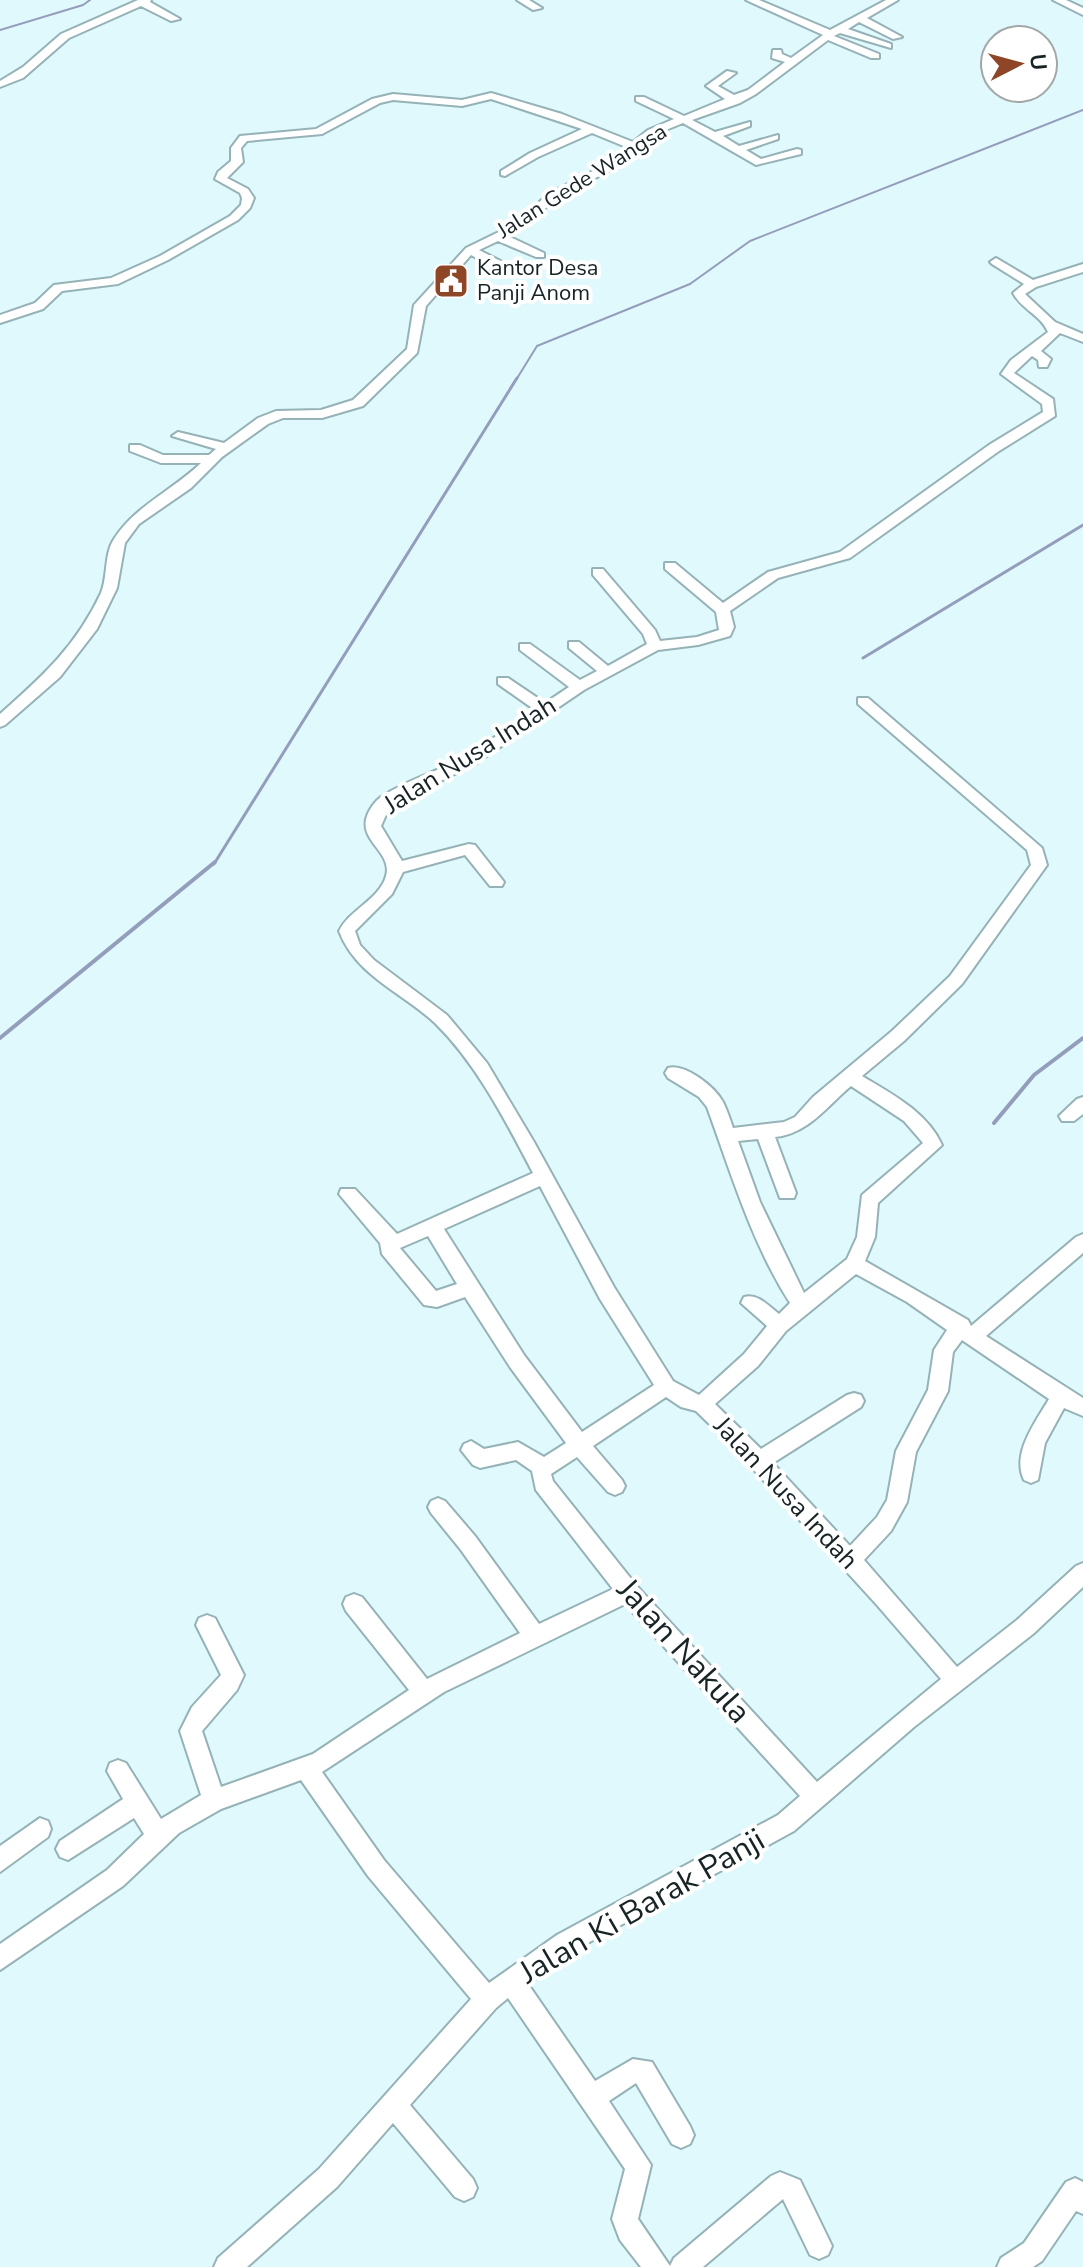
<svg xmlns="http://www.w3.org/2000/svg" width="1083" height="2267" font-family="'Nunito Sans',sans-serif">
	<rect width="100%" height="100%" fill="#e0f9fd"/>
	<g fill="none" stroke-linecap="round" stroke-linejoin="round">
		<!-- stream-far2 -->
		<path stroke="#949ebc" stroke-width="2" d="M0,30L83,5L90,0
			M516,380L537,346L690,284L750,241L1083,110"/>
		<!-- stream-far1 -->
		<path stroke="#949ebc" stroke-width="3" d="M863,658L1083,525
			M214,864L517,378"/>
		<!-- stream -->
		<path stroke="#949ebc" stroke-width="4" d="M0,1038L215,862
			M994,1123L1034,1075L1083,1038"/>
		<defs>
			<path id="minor" d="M138,0H151L150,2L180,19L171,21L141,6L69,38L23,78L0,87V81L23,67L61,34Z
				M517,0H529L542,8L533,10Z
				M746,0H759L830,30L886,0H898L867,18L902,37L893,39L859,22L848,29L891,44V48L840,33L834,36L879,54V58H871L828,40L756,94L740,103L692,120L715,132L750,122V126L723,136L739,146L778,135V139L746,150L761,159L797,149L801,150V154L756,165L683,123L656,134L611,170L556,198L525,227L508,236L544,253V257H536L498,241L479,250L518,270V276H510L471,255L426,306L417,353L363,406L322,418H283L268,424L222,457L191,488L139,524L125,543L117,588L97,629L60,677L5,725L0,727V714C43,676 76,646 101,593C108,576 104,554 114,539C135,506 173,490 201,463H161L130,451V445H140L163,455H209L216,449L172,436L178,432L224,443L258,418L276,411L321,410L353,400L407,349L414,305L466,248L517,223L548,194L603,166L626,147L592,133L538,157L505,176L501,175V171L530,153L582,129L491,99L462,106L393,100L380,103L322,134L247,141L241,148L243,162L227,178L248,189L254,198L250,208L238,220L168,260L118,284L62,291L43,309L0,323V315L35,303L54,285L111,278L160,256L230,216L241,205L242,198L240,193L215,179L218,172L231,161V148L240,136L316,129L372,99L393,94L462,100L491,93L562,114L633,142L648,130L674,119L636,101V97H644L684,116L725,99L706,86L727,71L736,73L718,86L734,95L748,90L785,62L772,58L773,50H781L782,54L791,58L823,35Z
				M1053,0H1066L1083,8V15Z
				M996,258L1033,280L1083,264V272L1036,287L1025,294L1055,322L1083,334V342L1060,333L1041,351L1051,359L1047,367H1039L1038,360L1032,356L1014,373L1053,399L1055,416L999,451L850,558L778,578L730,611L734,627L730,636L698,645L658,650L584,690L475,764L390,806L381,826L402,861L469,844L475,845L504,882L502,886H490L465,855L403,872L392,894L355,931L360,945L374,960L447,1015L487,1063L534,1142L614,1287L673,1381L699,1395L744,1354L767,1326L741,1303L744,1297C758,1293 768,1306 779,1314L790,1303C752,1244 731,1173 707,1107L699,1097L668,1078L665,1073L668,1068C685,1063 715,1087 723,1102C727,1110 730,1119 733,1128L784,1122L795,1117L813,1097L892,1031L950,976L1031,865L1027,850L858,704V698H868L1042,848L1047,865L962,984L904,1041L862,1076C892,1094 927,1112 942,1145L878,1203L875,1237L865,1261L968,1320L971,1326L1076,1237L1083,1234V1253L986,1336L1083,1398V1416L1064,1408L1045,1443L1038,1480L1031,1483L1024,1480C1011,1454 1036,1421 1049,1399L962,1340L953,1352L948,1391L916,1452L907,1502L891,1531L864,1560L957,1667L1017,1620L1076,1566L1083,1563V1587L1033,1634L914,1727L794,1831L573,1951L528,1984L595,2081L633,2059L652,2062L690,2126L694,2135L690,2144L681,2148L672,2144L636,2083L609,2101L651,2165L638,2219L670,2266L674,2258L771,2176L780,2172L800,2180L832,2246L828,2255L819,2259L810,2255L783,2199L703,2267H641L620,2240L612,2219L625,2169L508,1998L496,2008L410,2105L473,2179L477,2188L473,2197L464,2201L455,2197L393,2123L337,2187L247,2267H214L218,2258L319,2169L471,1999L368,1876L301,1780L221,1809L179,1833L123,1886L0,1970V1944L107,1870L144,1834L134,1818L68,1860L60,1857L56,1849L60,1841L123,1799L107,1771L110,1763L118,1760L126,1763L161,1819L201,1795L180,1731L192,1707L221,1675L196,1625L199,1618L207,1615L215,1618L244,1675L237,1690L202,1731L221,1787L313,1754L409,1690L346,1611L343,1604L346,1597L354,1594L362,1597L427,1679L520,1633L461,1550L431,1513L428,1507L431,1501L438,1498L445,1501L475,1536L539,1624L613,1589L536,1490L532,1471L516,1460L480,1468L473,1465L461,1450L464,1444L471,1441L484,1449L518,1442L544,1457L566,1443L510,1367L465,1297L437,1307L424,1305L382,1254L380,1243L339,1194L341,1189H355L397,1234L533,1173C506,1122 477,1064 435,1023C402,992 356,976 339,931C349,910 380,899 386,876C393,852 358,841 367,816C369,810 375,801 381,797C406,780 437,772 464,757C488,743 511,725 535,710L498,684V678H508L545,703L569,687L520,650V644H530L580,680L597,671L569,648V642H579L608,666L647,644L643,634L593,575V569H603L655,630L660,641L697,637L719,630L716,612L665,569V563H675L723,603L768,572L840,552L989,445L1043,412L1042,404L1001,374L1011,360L1048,332C1041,315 1022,310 1013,293L1024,284L992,264L990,262ZM851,1086L904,1121L923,1143L862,1195L857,1237L847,1259L804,1293L760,1202L738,1141L758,1139L780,1198H794L796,1193L775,1137C808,1134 827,1106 851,1086ZM540,1186L600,1299L654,1385L582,1432L524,1355L444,1229ZM428,1236L457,1284L436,1291L400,1248ZM856,1274L907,1302L947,1330L934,1350L928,1390L896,1451L887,1500L877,1517L850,1546L773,1463L861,1407L864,1401L861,1395L854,1393L847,1395L761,1449L715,1404L758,1366L786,1331ZM666,1397L681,1407L696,1411L733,1447L877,1605L941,1679L817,1782L636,1585L553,1481L551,1474L577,1457L608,1492L615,1495L622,1492L625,1486L622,1480L593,1446ZM625,1604L800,1796L778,1815L557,1935L489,1983L384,1860L322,1772L444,1692Z
				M1083,1097V1114L1074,1121H1062L1059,1116L1077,1099Z
				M40,1818L48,1821L51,1829L48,1837L0,1872V1846Z
				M1075,2178L1083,2182V2214L1076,2211L1042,2261L1033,2267H997L1001,2258L1024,2243L1066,2182Z"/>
		</defs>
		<!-- minor casing -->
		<use href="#minor" stroke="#95b2b7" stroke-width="4"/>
		<!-- minor -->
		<use href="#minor" fill="#fff" fill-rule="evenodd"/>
	</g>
	<!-- icons -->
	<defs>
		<symbol id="civic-square" viewBox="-11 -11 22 22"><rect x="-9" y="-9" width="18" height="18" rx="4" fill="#8e4626" stroke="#fff"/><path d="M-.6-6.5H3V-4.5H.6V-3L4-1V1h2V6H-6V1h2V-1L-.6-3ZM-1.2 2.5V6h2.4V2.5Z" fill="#fff"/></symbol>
	</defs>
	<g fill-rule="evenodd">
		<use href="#civic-square" x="431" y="261" width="40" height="40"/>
	</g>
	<g text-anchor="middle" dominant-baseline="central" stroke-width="8" stroke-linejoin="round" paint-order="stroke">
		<!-- far-street labels -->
		<g font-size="22" fill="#182325" stroke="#fff">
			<text transform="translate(582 181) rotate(-32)">Jalan Gede Wangsa</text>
		</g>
		<!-- far-poi labels -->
		<g font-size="22" fill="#182325" stroke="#fff" text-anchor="start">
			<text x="477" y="268">Kantor Desa<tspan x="477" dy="25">Panji Anom</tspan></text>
		</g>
		<!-- street labels -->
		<g font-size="26" fill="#182325" stroke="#fff">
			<text transform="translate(470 755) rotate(-32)">Jalan Nusa Indah</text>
			<text transform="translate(786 1493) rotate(47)">Jalan Nusa Indah</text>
		</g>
		<!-- near-street labels -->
		<g font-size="32" fill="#182325" stroke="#fff">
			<text transform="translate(684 1651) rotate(48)">Jalan Nakula</text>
			<text transform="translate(642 1906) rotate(-30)">Jalan Ki Barak Panji</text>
		</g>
	</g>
	<!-- north arrow -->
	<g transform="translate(1019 64) rotate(84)"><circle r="38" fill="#ffffff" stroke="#a3a7a8" stroke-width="2"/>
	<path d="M0-6L14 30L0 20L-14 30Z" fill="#8e4626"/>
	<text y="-12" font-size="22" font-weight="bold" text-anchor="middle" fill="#182325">U</text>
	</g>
</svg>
